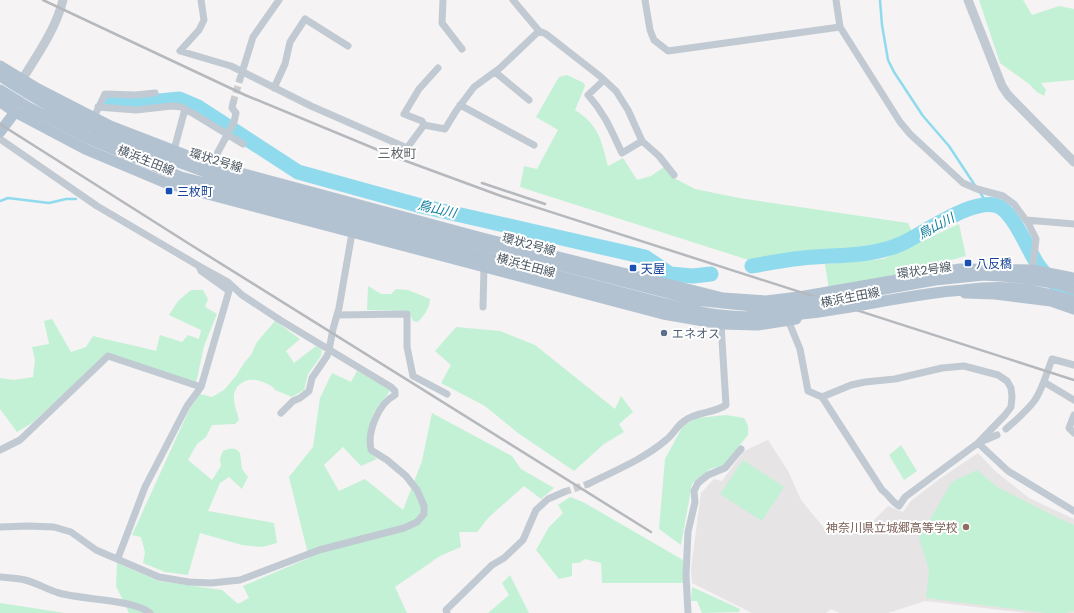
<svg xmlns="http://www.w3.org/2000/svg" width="1074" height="613" font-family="Poppins,'Noto Sans JP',sans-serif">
	<rect width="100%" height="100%" fill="#f5f3f3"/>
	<!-- education -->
	<path fill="#e6e4e5" d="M768,440L788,471L801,500L829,534L845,532L871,523L888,506L903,512L911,501L938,480L978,453L995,471L1029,498L1074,519V613H1026L925,601L888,613H840L831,609L826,613H752L692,583L691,569L701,493L714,479L722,481L744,451Z"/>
	<!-- green -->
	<path fill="#c3f1d5" d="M979,0H1023L1032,15L1059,6L1074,9V80L1041,83L1046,90L1044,96L1037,92L1029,84L1000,63Z
		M567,75L584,83L585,86L575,110C599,125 601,140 608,166L623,158L637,180L651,176L664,167L672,177L695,189L739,198L908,223L912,232L883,247L852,254L817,252L758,263L520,187L524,166L537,169L558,130L536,117L559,77Z
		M959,224L966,256L898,274L829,290L825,264L883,259Z
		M368,286L381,294H391L396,289L408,290L430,299C430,309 423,316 418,322L413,321L409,311L367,310Z
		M191,290H203L208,299L205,307L217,314L204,346L196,383L107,354L32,423L17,432L0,409V378L14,380L33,377L35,360L32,347L49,344L44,321L52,319L71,352L86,347L93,336C114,342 135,345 156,351L160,335L182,342L188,335L199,339L201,330L169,315L178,301Z
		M275,321L300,339L286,351L294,363L316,346L322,350L321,356L308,374L304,390L292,397L275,390L273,387C263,381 249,375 239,385C236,388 233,394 234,399C234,406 238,414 239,420L235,424L212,425L206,437L197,444L188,460L212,480L221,466L220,458L223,451C230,448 235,447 240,453L242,469L248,477L242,489L229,477L220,483L208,511L274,523L277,543L262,547L242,545L200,533L188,575L165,572L143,563L145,552L141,537L132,535L190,408L200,394L212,397L224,390L236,376L244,363L251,355L257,342Z
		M456,327L500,331L535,345L615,409L621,396L633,412L619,424L624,432L604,444L574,471L518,433L485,406L441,383L451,365L435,351Z
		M357,371L390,390C386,398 379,404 375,411C370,420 366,439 367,449L377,459L361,466L343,447L324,465L339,491L365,479L403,510L422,461L432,413L512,456L521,469L554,488L541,499L524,486L489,517L477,532H459L461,547L440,556L395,587L407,613H129L116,586L117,563L159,581L222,590L238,604L249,598L243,586L309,558L289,477L313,447L320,398L332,373L351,382Z
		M726,415L744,418L748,426V435L723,466L710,469L692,484L681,545L659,529L665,459L683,426L697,418Z
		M901,445L917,471L904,480L889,455Z
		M743,460L784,487L762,521L720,494Z
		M977,470L997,487L1060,519L1074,525V611L1066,613H1046L926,598L929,570L919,538L952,482Z
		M570,497L583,502L683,560V583H602L601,563L585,559L579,563H572V576L559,579L536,550L549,527L563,513L558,505Z
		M510,575L529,613H488L509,595L502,583Z
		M692,587L740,609L739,612L702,613L697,601H691Z
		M0,603L65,613H0Z"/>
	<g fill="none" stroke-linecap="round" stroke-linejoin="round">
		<!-- stream -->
		<path stroke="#90daee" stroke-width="2.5" d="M880,0L882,25L888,60L894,72L923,116L949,146L976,187
			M979,191L988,205
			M0,201L8,198L49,203L66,199H76"/>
		<!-- river -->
		<path stroke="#90daee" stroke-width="15" d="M108,101L140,103L179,99L198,107L298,172L421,206L645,257L670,274L693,276L711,274
			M752,266C773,262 794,258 815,257C844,255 873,256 901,244C923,234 977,194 1000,207C1015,216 1028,250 1038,265C1046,277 1063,291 1074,302"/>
		<!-- minor-tunnel -->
		<path stroke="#caccce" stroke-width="7" stroke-dasharray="7 3.5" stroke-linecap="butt" d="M233,103L240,79
			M564,492L588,484"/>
		<!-- minor -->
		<path stroke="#c1cad2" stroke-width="7" d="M201,0L204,20L199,30L180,51L231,66L311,106L407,148L424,125L445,129L456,111L474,87L500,68L539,31
			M443,0L442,23L462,49
			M513,0L539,31L546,34L601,77L616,91L628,110L642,141L659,156L674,175
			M645,0L650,30L654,40L668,51L840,27
			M836,0L840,27L900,122L910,134L963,183L977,189L1003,196L1014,204L1028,223L1036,239L1032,273
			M495,72L529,100
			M240,79L253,37L279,0
			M604,80L588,95C605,114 611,130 622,153L642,141
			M274,88L285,64L290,42L305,19L348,46
			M460,105L534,145
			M98,107L136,110L172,106L181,107L194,114L243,144
			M94,117L105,94L135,95L155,93
			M424,125L422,121L404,114L419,89L438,68
			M0,139L97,206L199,266L201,271L229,291L201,387L187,406L145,487L118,558
			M174,150L185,109
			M211,165L234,122L236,113L232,108L233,103
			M1026,220L1074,224
			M483,307L484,267
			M337,315L407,314V347L413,376L447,394
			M788,320L800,349L808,391L822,397L851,385L865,382L895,379L942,368L964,366L998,375L1007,381L1011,388L1012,397L1011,407L1005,415L978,443L1008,471L1074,511
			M1044,382L1074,400
			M822,397L882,490C889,495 892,502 899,506L905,497L978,443L997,435
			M281,413L293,401L300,398L309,391L312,378L327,356L329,350L333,329L339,308L352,233
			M1074,415L1069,428L1074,433
			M1006,429C1016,420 1027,411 1035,400C1043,388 1047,372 1052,359L1074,365
			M0,450L20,440L108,356L201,387
			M588,484C614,471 644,459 666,440C673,435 677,426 683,422C696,411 713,414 726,405L721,324
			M0,527L28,526L54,527L71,532L96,550L159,577L189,582L211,583L240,580L319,550L404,528L417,522L424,514V506L417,490L406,476L387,460L371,450C367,432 378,404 395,395V391L391,387L280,320L242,295L228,282L199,266
			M0,577C8,578 17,578 25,580C37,583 48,590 59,593C83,600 132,599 150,613
			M447,613L446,610L492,565L504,558L523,540L536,510L548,499L564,492
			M688,613L686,575L688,532L695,502L694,491L698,483L708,475L725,468L741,449"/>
		<!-- tertiary -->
		<path stroke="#c1cad2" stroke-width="9" d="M968,0L1002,86L1008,95L1074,162
			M20,86L22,80C37,55 56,29 63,0"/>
		<!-- primary -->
		<path stroke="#b3c2d1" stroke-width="11" d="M0,66L38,89L110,126L211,165L486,239L723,298L766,301L799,297L960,269L1033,270L1074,278
			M0,102L15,112L85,149L166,183L663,314L721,324L758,325L796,319
			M0,132L15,112
			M965,293L995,294L1051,301L1074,309"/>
		<!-- rail -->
		<path stroke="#b5b8bd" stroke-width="2.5" d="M43,0L245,95L395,157L501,196L1074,380
			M0,124L191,245L651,532
			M482,183L545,204"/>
		<!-- primary-bridge -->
		<path stroke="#b3c2d1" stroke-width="11" d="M0,76C31,96 63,115 96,130C133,146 171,159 208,173L695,300L752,306L794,305L935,280L984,275L1015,277L1060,284L1074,289
			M0,90L26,106L87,138L181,177L658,302C678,307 699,313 720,315C744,318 769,317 793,315C850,310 906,294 963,290C979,288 996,287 1012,288C1033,290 1054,295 1074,301"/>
	</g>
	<!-- markers -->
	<g fill="#1a4fb4" stroke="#fff" stroke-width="1.5">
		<rect x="165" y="187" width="8" height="8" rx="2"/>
		<rect x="964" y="259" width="8" height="8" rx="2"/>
		<rect x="629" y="264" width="8" height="8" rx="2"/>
	</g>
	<circle fill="#5c6f8a" stroke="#fff" stroke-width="1.5" cx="664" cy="333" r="4"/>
	<circle fill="#8d6e63" stroke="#fff" stroke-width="1.5" cx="966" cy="527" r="4"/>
	<g text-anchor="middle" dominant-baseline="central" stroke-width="4" stroke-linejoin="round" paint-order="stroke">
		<!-- street labels -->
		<g font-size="12" fill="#4a5661" stroke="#fff">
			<text transform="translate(146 160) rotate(22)">横浜生田線</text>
			<text transform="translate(216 160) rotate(17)">環状2号線</text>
			<text transform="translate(529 244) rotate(15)">環状2号線</text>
			<text transform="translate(526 265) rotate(15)">横浜生田線</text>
			<text transform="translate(924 270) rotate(-8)">環状2号線</text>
			<text transform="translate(850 297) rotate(-11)">横浜生田線</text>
		</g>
		<!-- transit labels -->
		<g font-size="12" fill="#164399" stroke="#fff" text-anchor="start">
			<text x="177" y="191">三枚町</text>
			<text x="976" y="263">八反橋</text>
			<text x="641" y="268">天屋</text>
		</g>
		<!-- service labels -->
		<g font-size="12" fill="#4e5e75" stroke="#fff" text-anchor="start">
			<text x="672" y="333">エネオス</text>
		</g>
		<!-- education labels -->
		<g font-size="12" fill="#785e54" stroke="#fff" text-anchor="end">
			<text x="958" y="527">神奈川県立城郷高等学校</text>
		</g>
		<!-- neighbourhood labels -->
		<g font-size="13" fill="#5f6368" stroke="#fff">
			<text x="397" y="153">三枚町</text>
		</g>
		<!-- water labels -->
		<g font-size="13" font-style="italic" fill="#0c7c9b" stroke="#fff">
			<text transform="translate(437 209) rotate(13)">鳥山川</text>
			<text transform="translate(936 226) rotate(-28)">鳥山川</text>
		</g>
	</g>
</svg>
